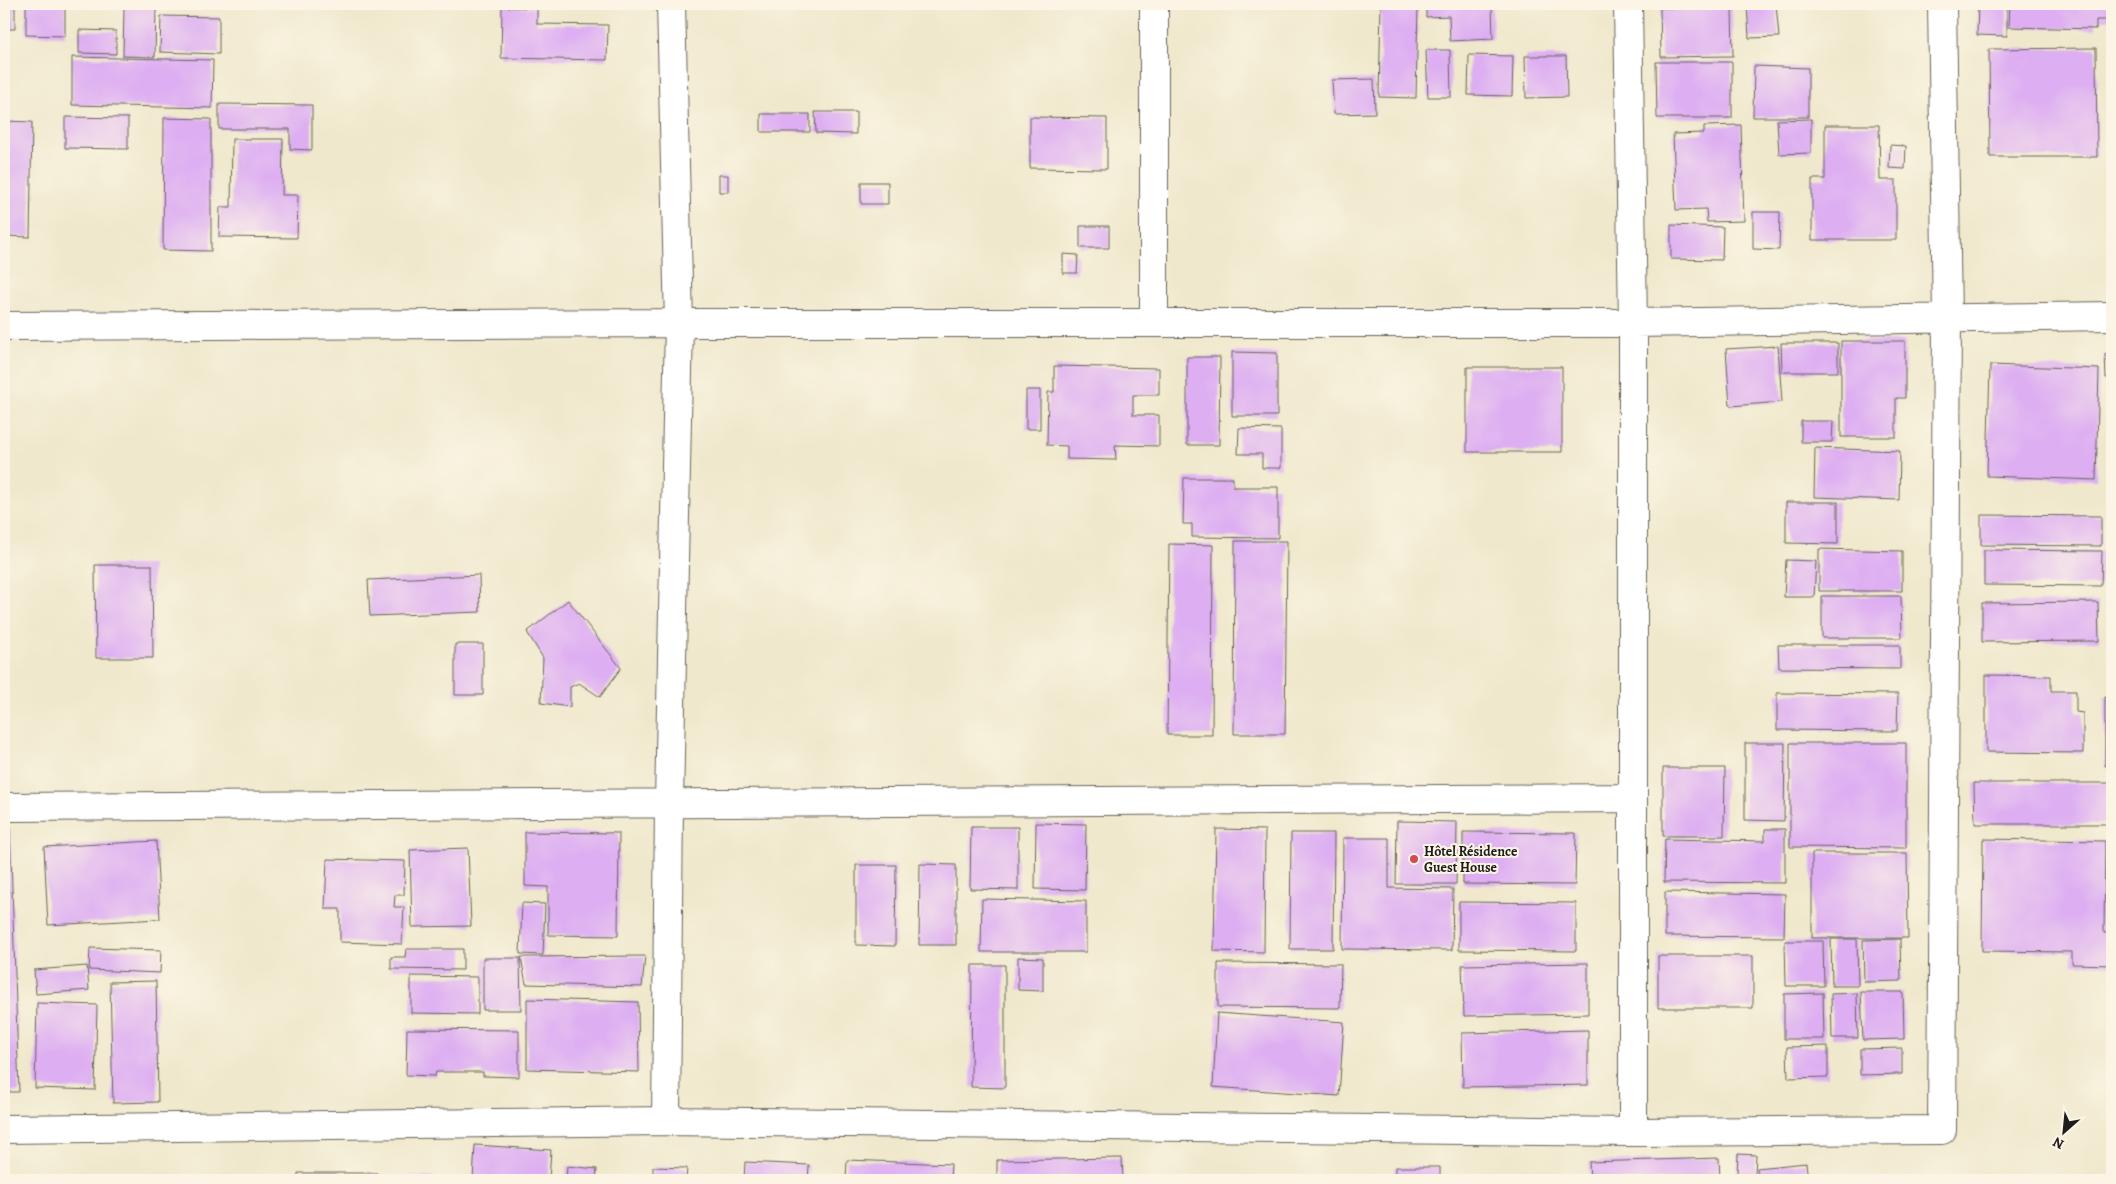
<svg xmlns="http://www.w3.org/2000/svg" width="2116" height="1184" font-family="Alegreya,serif">
	<rect width="100%" height="100%" fill="#fcf5e5"/>
	<filter id="ink" filterUnits="userSpaceOnUse"><feTurbulence type="fractalNoise" baseFrequency=".02" numOctaves="2"/><feDisplacementMap in="SourceGraphic" scale="10" xChannelSelector="R" yChannelSelector="G"/><feConvolveMatrix kernelMatrix="1 2 1 2 8 2 1 2 1" color-interpolation-filters="sRGB"/></filter>
	<filter id="wash" filterUnits="userSpaceOnUse"><feTurbulence type="fractalNoise" baseFrequency=".0096" numOctaves="4" result="noise"/><feDisplacementMap in="SourceGraphic" scale="20" xChannelSelector="R" yChannelSelector="G"/><feGaussianBlur stdDeviation="1.12" result="paint"/><feColorMatrix in="noise" values="0 0 0 0 0 0 0 0 0 0 0 0 0 0 0 0 0 1.4 0 .05"/><feComposite in="paint" operator="in"/></filter>
	<g filter="url(#wash)">
		<rect width="100%" height="100%" fill="#efe8cc"/>
		<g id="blocks">
			<!-- building -->
			<path fill="#ddaef2" d="M4,4H15V29H4Z
				M26,4H65V36L26,35Z
				M1381,4H1418L1416,98L1379,97Z
				M1426,4H1492L1493,39L1450,41L1449,16L1426,17Z
				M1747,4H1776L1779,37L1749,38Z
				M1978,4H2007V36L1977,35Z
				M2010,4H2112V20H2096V29L2009,27Z
				M124,6L156,7L155,57L123,56Z
				M502,7L537,8V24L608,25L607,60L501,58Z
				M1732,7L1733,56L1661,57L1660,8Z
				M161,16L219,17V54L160,52Z
				M79,30L116,31V54L79,53Z
				M2096,48L2097,157H1990L1989,49Z
				M1426,50H1450L1451,97H1428Z
				M1469,55L1513,56L1512,96L1468,95Z
				M1525,56H1566L1567,97L1526,98Z
				M72,57L213,60L212,108L72,105Z
				M1656,62H1732V118H1657Z
				M1754,66L1808,68V117H1753Z
				M1374,79L1375,113L1334,114L1332,80Z
				M219,104L312,105V150L290,149V129H219Z
				M815,112H856V134L816,133Z
				M761,114H810V132H761Z
				M65,117L128,118V149L65,148Z
				M1030,117L1107,118V169L1030,168Z
				M164,118L211,119V251L163,250Z
				M1811,119V153L1779,154L1777,120Z
				M4,121L32,122L30,237L4,236Z
				M1741,125L1744,221L1707,222L1706,209L1676,210L1673,134L1704,133V126Z
				M1825,125H1879L1880,180H1896V240H1812V179H1825Z
				M232,139H283L282,195H298L297,238L219,237L220,207H231Z
				M1890,145L1906,146L1905,169L1889,168Z
				M719,175H728V192H719Z
				M861,182H888V204H861Z
				M1753,212H1780L1779,250L1753,249Z
				M1671,225L1723,227L1722,260L1671,259Z
				M1080,226H1109V248H1080Z
				M1063,254L1078,255L1077,273H1063Z
				M1841,341H1905V398H1896V437H1841Z
				M1781,343H1838V372H1782Z
				M1778,346L1782,402L1730,406L1726,349Z
				M1232,352L1277,353V416H1232Z
				M2105,354H2112V378H2106Z
				M1187,357H1220L1219,445H1187Z
				M1990,365L2099,369L2096,480L1987,476Z
				M1054,366L1159,368V395H1133V415H1159V446L1115,445L1116,460L1067,459V446L1047,445L1048,392H1054Z
				M1467,367H1562V452H1467Z
				M2110,388H2112V439H2110Z
				M1026,390H1040V429H1026Z
				M1801,421H1833L1832,442H1801Z
				M1239,428L1281,429V468H1262V454H1238Z
				M1815,448L1900,451L1899,500L1814,497Z
				M1184,478H1233V487H1278V538L1192,537V524H1183Z
				M1786,502H1838V544L1786,543Z
				M1981,515L2101,516V546L1981,545Z
				M1235,541H1287L1285,734H1234Z
				M1169,544L1213,545L1212,735H1167Z
				M1819,549L1902,551V591H1819Z
				M1984,550L2102,551L2101,586L1984,585Z
				M1786,560L1816,561L1814,597H1784Z
				M95,565H152L153,658H96Z
				M479,575L480,612L370,616L368,580Z
				M1822,596H1901L1902,638H1822Z
				M568,600L621,668L600,697L579,683L570,687V707L541,703L543,658L527,632Z
				M2098,602L2099,641L1982,642V603Z
				M455,644H483V695H455Z
				M1778,645H1900V669L1779,668Z
				M1986,675L2051,676V691H2076V712L2083,713V753L1986,752Z
				M1777,693L1898,694L1897,731L1777,730Z
				M2105,697H2112V766H2105Z
				M1745,743H1785L1784,821L1745,820Z
				M1790,743H1906V848L1790,847Z
				M1663,768H1725L1724,836H1663Z
				M1974,783H2112V824H1975Z
				M1397,821L1457,822L1456,884H1396Z
				M1036,823L1086,824L1085,890L1035,889Z
				M971,827H1018V890L970,889Z
				M4,828H10L19,1092H4Z
				M1216,829L1265,830L1264,952L1214,951Z
				M1765,829H1785V883L1664,882L1665,839L1765,841Z
				M525,832L619,833L618,936L548,935V887L525,886Z
				M1463,832L1576,833L1575,885L1463,884Z
				M1291,833H1334L1333,949H1290Z
				M1343,838H1389V888L1453,889L1452,950L1342,949Z
				M1983,839L2105,841L2104,933H2112V965L2072,964V952L1982,951Z
				M156,841L160,919L48,925L44,847Z
				M468,848L471,926L412,927L410,850Z
				M1812,853H1907L1908,938H1812Z
				M327,859L405,861L404,895H395L394,907H404L402,944L340,942V909H325Z
				M920,864L956,865V945H919Z
				M856,865H896L895,946L856,945Z
				M1665,892L1785,894L1784,937L1665,936Z
				M982,899L1086,901V952H981Z
				M1459,902L1576,903V951L1459,950Z
				M522,903L545,904L543,955L520,954Z
				M1831,939H1857L1858,986H1832Z
				M1900,939L1901,981L1864,982L1863,940Z
				M1785,941H1823L1824,986H1786Z
				M90,948L161,950L160,973L89,970Z
				M406,949H463V970L391,969V957H405Z
				M645,956L642,987L526,984L521,957Z
				M1658,956H1753V1008H1658Z
				M1018,957L1043,958V991L1018,990Z
				M483,958H520L521,1010H483Z
				M1218,963L1341,964L1340,1008L1218,1007Z
				M1588,963V1014L1464,1016L1462,965Z
				M972,965H1005V1088L971,1087Z
				M87,966L89,990L36,994L34,970Z
				M411,976L478,977V1014L411,1013Z
				M156,981L158,1102L113,1103L110,982Z
				M1861,992H1903L1904,1039L1863,1040Z
				M1823,993L1824,1039H1784V994Z
				M1857,993L1858,1038H1832L1831,994Z
				M527,999L638,1002L639,1072L527,1069Z
				M37,1003L97,1005L95,1090L35,1088Z
				M1217,1013L1344,1022L1339,1096L1213,1087Z
				M407,1029L519,1030V1077L483,1076V1072H436L435,1076L406,1075Z
				M1588,1030V1085L1463,1087L1462,1033Z
				M1828,1046V1077L1788,1078L1787,1047Z
				M1902,1048V1074L1860,1075V1049Z
				M475,1145L551,1150L549,1180H473Z
				M1738,1154L1756,1155L1755,1175L1737,1174Z
				M1122,1158L1123,1180H997V1160Z
				M1719,1158L1720,1180H1590L1589,1162Z
				M847,1160L951,1164L950,1180H846Z
				M745,1162L809,1165L808,1180H744Z
				M1806,1163L1808,1180H1759L1757,1168Z
				M567,1166L597,1169L596,1180H566Z
				M653,1167L687,1168L686,1180H653Z
				M1395,1167H1440V1180H1395Z
				M298,1173H377L378,1177H434V1180H298Z
				M1322,1176H1369V1180H1322Z"/>
		</g>
	</g>
	<g filter="url(#ink)">
		<use href="#blocks" fill-opacity="0" stroke="#66635a" stroke-width="1"/>
		<g fill="none" stroke-linecap="round" stroke-linejoin="round">
			<defs>
				<path id="minor" d="M1628,4L1633,323V1132
					M1154,322V4
					M4,326L679,323H1633L2112,316
					M4,807L1632,798
					M666,1121L669,803L679,323L671,4
					M4,1129L666,1121L1633,1132L1942,1130L1947,317L1942,4"/>
			</defs>
			<!-- minor casing -->
			<use href="#minor" stroke="#66635a" stroke-width="30"/>
			<!-- minor -->
			<use href="#minor" stroke="#fff" stroke-width="28"/>
		</g>
	</g>
	<!-- markers -->
	<circle fill="#d1495b" stroke="#fcf5e5" stroke-width="2" cx="1414" cy="859" r="5"/>
	<g text-anchor="middle" dominant-baseline="central" stroke-width="4" stroke-linejoin="round" paint-order="stroke">
		<!-- poi labels -->
		<g font-size="14" font-weight="bold" fill="#1c1c1c" stroke="#fcf5e5" text-anchor="start">
			<text x="1424" y="851">Hôtel Résidence<tspan x="1424" dy="16">Guest House</tspan></text>
		</g>
	</g>
	<!-- margin -->
	<rect width="2116" height="1184" fill="none" stroke="#fcf5e5" stroke-width="20"/>
	<!-- north arrow -->
	<g transform="translate(2064 1132) rotate(207)" stroke="#fcf5e5" stroke-width="4" paint-order="stroke">
	<path d="M0-4L9 19L0 12L-9 19Z" fill="#1c1c1c"/>
	<text y="-8" font-size="14" font-weight="bold" text-anchor="middle" fill="#1c1c1c">N</text>
	</g>
</svg>
